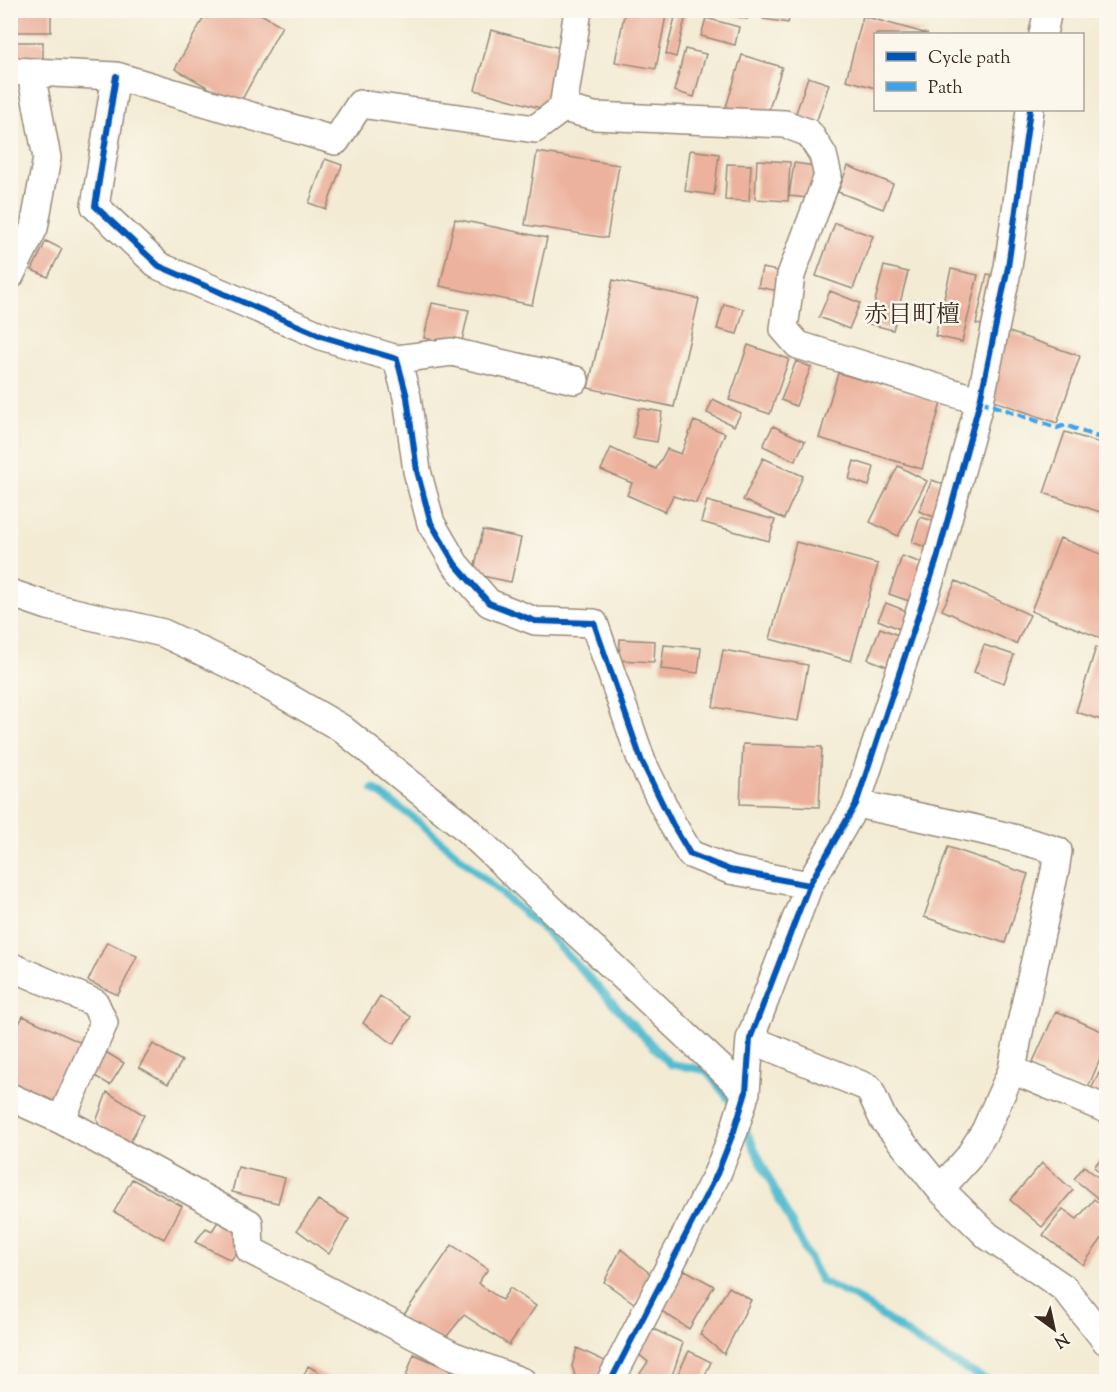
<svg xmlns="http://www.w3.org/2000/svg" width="1117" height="1392" font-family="'Sorts Mill Goudy','Noto Serif JP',serif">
	<rect width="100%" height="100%" fill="#fbf7ec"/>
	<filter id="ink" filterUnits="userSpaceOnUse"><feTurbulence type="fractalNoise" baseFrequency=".0167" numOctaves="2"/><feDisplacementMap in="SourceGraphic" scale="12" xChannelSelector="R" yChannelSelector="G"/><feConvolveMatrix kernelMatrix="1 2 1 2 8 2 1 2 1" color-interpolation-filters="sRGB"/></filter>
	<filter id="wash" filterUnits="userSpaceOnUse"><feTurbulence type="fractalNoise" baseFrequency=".008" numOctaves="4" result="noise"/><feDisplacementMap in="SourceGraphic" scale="24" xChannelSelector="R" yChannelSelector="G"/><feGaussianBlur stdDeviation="1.35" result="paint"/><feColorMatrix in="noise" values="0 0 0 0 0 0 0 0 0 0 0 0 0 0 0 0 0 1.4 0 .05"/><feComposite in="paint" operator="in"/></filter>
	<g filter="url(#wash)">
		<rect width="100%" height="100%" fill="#f3ebd4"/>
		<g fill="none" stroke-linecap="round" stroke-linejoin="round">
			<!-- stream -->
			<path stroke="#52bccf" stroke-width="8" d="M373,789L418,821L544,930L670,1064L706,1070L736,1108
				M744,1123L747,1133L780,1201L821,1281L856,1298L928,1348L990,1382"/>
		</g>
		<g id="blocks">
			<!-- building -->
			<path fill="#ecb29e" d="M17,10H51V32H17Z
				M208,10H254L282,26L239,105L175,69Z
				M625,10H667L656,69L615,62Z
				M716,10H750L747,19Z
				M765,10H791L788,23L763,19Z
				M676,13L686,15L676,57L666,54Z
				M863,16L928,34H876V88L846,80Z
				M706,18L739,27L735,45L701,36Z
				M491,30L568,50L551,111L475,90Z
				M10,42H43V60H10Z
				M685,49L706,54L694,97L674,91Z
				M742,55L782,67L766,119L726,107Z
				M808,77L829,84L815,126L794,119Z
				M690,150L719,154L714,195L685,191Z
				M537,152L619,165L607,238L525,225Z
				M325,159L342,165L326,209L309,203Z
				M757,160L790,162L788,201L755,199Z
				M794,163L822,167L817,199L789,196Z
				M727,164L751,165L749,201L725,200Z
				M848,166L893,184L883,209L838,192Z
				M455,219L547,238L532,305L440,286Z
				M835,223L873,236L853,289L816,276Z
				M46,241L62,249L48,277L32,270Z
				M884,266L908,272L893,330L869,324Z
				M762,268L783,272L779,291L758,287Z
				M951,269L978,275L962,342L935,336Z
				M987,274L999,276L989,326L976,324Z
				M613,280L699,299L674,407L588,388Z
				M830,291L860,303L849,329L819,317Z
				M432,303L469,310L461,345L424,338Z
				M724,304L744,309L737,334L717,329Z
				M1009,332L1080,356L1057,423L986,398Z
				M748,345L789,359L770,414L729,400Z
				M796,361L811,367L796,406L781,400Z
				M838,373L941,403L922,469L819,438Z
				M713,399L741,413L734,426L707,413Z
				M639,408L662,412L657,442L633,438Z
				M694,421L725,433L696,503L673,496L665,512L627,495L632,483L601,470L611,448L656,469L667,449L681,454Z
				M773,426L805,441L795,461L763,446Z
				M1065,432L1106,445V514L1044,493Z
				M763,458L803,476L784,519L743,500Z
				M854,461L874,467L869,486L849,479Z
				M898,466L927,481L898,536L870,522Z
				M932,480L951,487L939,519L919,511Z
				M707,501L775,520L769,541L701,522Z
				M920,517L940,523L931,549L912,542Z
				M483,530L521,538L511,582L473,574Z
				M1060,538L1106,556V640L1031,611Z
				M796,542L878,564L851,661L770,639Z
				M902,556L925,564L912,602L889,594Z
				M956,581L1030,615L1016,644L942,610Z
				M886,603L909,612L902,630L878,620Z
				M880,628L906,638L894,669L868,659Z
				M620,639L655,641L654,662L619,660Z
				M664,645L701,648L698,673L661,669Z
				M984,645L1014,655L1004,683L974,672Z
				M1096,647L1106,650V715L1105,721L1076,712Z
				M723,650L808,665L798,721L713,707Z
				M743,744L822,747L819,807L740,804Z
				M948,847L1028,874L1005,943L924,917Z
				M107,942L137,956L118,995L88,981Z
				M380,996L411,1017L394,1044L363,1023Z
				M1056,1011L1106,1033V1045L1087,1090L1031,1066Z
				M23,1016L86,1045L58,1105L10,1083V1043Z
				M153,1044L182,1061L168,1084L139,1067Z
				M104,1051L124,1063L110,1085L90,1073Z
				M1099,1073L1106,1077V1105L1088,1095Z
				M107,1092L144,1115L126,1150L105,1140L97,1119Z
				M1106,1152V1178L1094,1167Z
				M1042,1163L1073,1190L1042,1227L1010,1200Z
				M1084,1166L1106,1184V1202L1105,1204L1074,1179Z
				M238,1167L285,1178L278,1203L232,1192Z
				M132,1179L182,1206L164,1239L114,1212Z
				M1094,1199L1106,1209V1233L1083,1265L1043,1235L1063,1209L1077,1219Z
				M318,1200L349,1219L329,1254L297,1230Z
				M221,1217L242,1230L235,1245L239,1249L231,1260L195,1242L206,1228L212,1231Z
				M452,1245L488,1269L478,1283L502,1300L510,1288L536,1306L509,1345L464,1315L443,1341L399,1322Z
				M621,1249L654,1277L634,1303L604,1282Z
				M685,1270L714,1286L689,1329L657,1308Z
				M729,1287L751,1300L724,1354L700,1334Z
				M649,1327L683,1343L674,1370L668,1382H634L648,1362L636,1352Z
				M577,1348L609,1363L601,1382H577L572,1366Z
				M689,1351L711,1362L702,1382H674Z
				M414,1354L457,1373L453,1382H415L406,1376Z
				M308,1366L336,1382H301Z"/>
		</g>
	</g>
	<g filter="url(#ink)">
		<use href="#blocks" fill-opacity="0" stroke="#978a79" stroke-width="1.5"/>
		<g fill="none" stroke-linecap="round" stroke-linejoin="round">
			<defs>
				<path id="minor" d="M1043,34L1048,10
					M10,71L116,76L336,141L360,104L535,129L563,108L578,10
					M116,76L95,206L159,266L324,337L397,359L407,397L417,471L431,523L455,564L489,603L535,621L594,623L642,762L673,825L690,854L730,870L809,885
					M563,108L594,116L785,124L809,133L823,155L828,176L791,275L784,329L798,345L980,401
					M10,276L34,228L47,158L31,73
					M397,359L452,352L575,380
					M10,593L48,606L163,633L239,669L341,728L463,826L746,1092
					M856,804C923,818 992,830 1058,851L1055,871L1019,1032L1012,1070L1106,1109
					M10,966L95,1003L104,1023L61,1120
					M750,1039L869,1088L883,1119L940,1189L988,1236L1064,1288L1106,1341
					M10,1097L61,1120L249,1223L250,1250L452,1355L523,1382
					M940,1189L968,1158L985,1131L1012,1070
					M610,1382L717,1174L734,1131L746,1092L750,1039L809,885L856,804L937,559L980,401L1008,267L1030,110"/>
			</defs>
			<!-- minor casing -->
			<use href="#minor" stroke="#978a79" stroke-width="30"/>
			<!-- minor -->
			<use href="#minor" stroke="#fff" stroke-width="27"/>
			<!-- quiet -->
			<path stroke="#3fa3ea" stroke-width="4.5" stroke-dasharray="9 4.5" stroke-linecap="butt" d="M980,401L1057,428L1065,425L1106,440"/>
			<defs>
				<path id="cycleway" d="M116,76L95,206L159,266L324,337L397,359L407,397L417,471L431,523L455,564L489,603L535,621L594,623L642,762L673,825L690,854L730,870L809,885
					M610,1382L717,1174L734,1131L746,1092L750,1039L809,885L856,804L937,559L980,401L1008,267L1030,110"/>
			</defs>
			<!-- cycleway casing -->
			<use href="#cycleway" stroke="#fbf7ec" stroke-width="10"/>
			<!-- cycleway -->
			<use href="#cycleway" stroke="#0057b8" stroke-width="6"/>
		</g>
	</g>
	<g text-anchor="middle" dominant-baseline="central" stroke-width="5" stroke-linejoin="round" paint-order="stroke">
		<!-- quarter labels -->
		<g font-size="24" fill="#3b2a1e" stroke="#fbf7ec">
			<text x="912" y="316">赤目町檀</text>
		</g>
	</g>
	<!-- margin -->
	<rect width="1117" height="1392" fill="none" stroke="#fbf7ec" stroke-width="36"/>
	<!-- legend -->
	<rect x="874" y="33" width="210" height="78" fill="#fbf7ec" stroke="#aea59a" stroke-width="1.5"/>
	<rect x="886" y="52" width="30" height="9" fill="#0057b8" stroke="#aea59a" stroke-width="1.5"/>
	<text x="928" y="63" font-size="18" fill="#3b2a1e">Cycle path</text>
	<rect x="886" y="82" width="30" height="9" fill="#3fa3ea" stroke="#aea59a" stroke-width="1.5"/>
	<text x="928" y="93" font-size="18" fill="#3b2a1e">Path</text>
	<!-- north arrow -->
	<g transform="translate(1054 1329) rotate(147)" stroke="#fbf7ec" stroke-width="4.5" paint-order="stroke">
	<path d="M0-4.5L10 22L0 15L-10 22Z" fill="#3b2a1e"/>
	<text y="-9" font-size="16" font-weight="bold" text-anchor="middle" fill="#3b2a1e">N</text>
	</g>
</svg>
